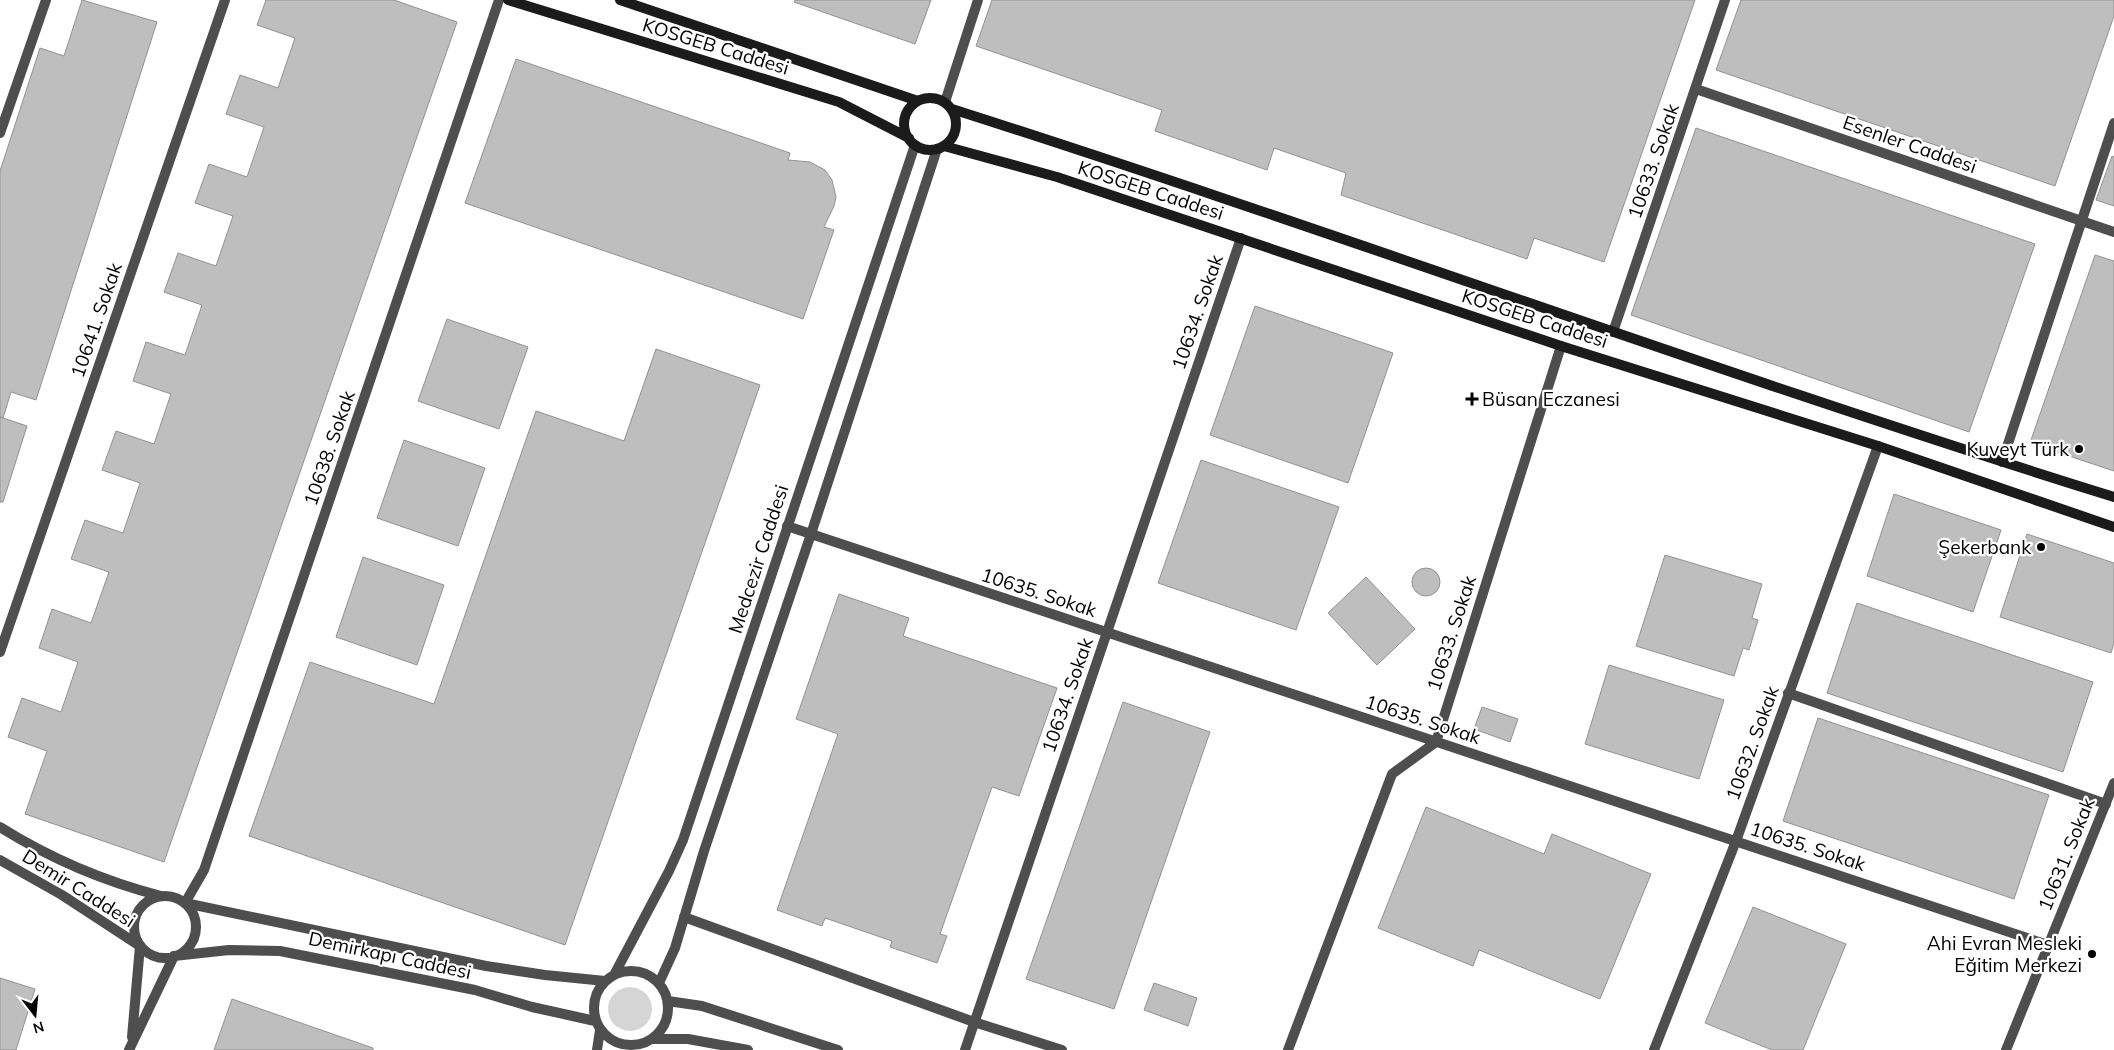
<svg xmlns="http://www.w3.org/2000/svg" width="2114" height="1050" font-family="Mulish,sans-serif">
	<rect width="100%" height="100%" fill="#fff"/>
	<!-- green -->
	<path fill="#d5d5d5" d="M608 1009a22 22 0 1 1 44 0a22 22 0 1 1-44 0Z"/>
	<!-- building -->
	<path fill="#bebebe" stroke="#929292" d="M82,0L157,22L36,400L11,392L3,418L0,417V171L40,48L64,56Z
		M266,0H394L457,22L164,862L25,814L47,751L8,737L22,698L61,712L78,662L39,648L52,609L91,623L109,572L71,559L85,520L123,533L140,483L102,470L116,431L154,444L171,394L133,381L146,342L185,355L202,305L164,292L178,253L216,266L233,216L195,203L209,164L247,177L264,127L226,114L240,75L278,88L295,38L257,25Z
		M795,0H931L915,44L794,2Z
		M992,0H1695L1604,262L1534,238L1527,259L1341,195L1346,173L1274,148L1267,170L1155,131L1162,110L976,46Z
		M1741,0H2114V16L2055,186L1716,70Z
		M516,59L790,153L788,160L810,162L825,170L832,180L836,197L834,206L824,227L834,230L803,319L465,203Z
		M1696,128L2035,244L1969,432L1631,315Z
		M2112,156L2114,157V206L2096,200Z
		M2095,255L2114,261V471L2030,443Z
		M1255,306L1393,353L1348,483L1210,435Z
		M447,319L528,347L499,429L418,401Z
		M656,349L760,385L565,945L249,836L310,662L434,704L536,411L624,441Z
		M0,417L27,426L3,502H0Z
		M404,440L485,468L458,546L377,518Z
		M1201,460L1339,507L1296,630L1158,583Z
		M1894,494L2001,530L1973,612L1867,576Z
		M2027,534L2114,563V643L2111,653L2000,617Z
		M1665,555L1762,584L1752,618L1758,620L1749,650L1743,648L1734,676L1636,646Z
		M363,557L444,585L417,665L336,637Z
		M1412 582a14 14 0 1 1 28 0a14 14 0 1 1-28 0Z
		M1366,577L1415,629L1377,665L1328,613Z
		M839,594L909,618L903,636L1057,688L1019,796L992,787L940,934L947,936L937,963L890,947L892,941L825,918L822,926L777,910L838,734L796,719Z
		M1857,603L2093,682L2063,772L1827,693Z
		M1609,665L1724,700L1699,779L1585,744Z
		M1123,702L1210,732L1114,1009L1026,979Z
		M1482,707L1518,719L1510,742L1474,729Z
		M1818,718L2049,795L2014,899L1783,821Z
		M1426,807L1544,854L1552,834L1651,874L1600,999L1479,950L1473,966L1378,928Z
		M1753,907L1846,944L1803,1050H1772L1705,1023Z
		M0,978L35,989L16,1050H0Z
		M1154,983L1197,998L1188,1026L1144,1010Z
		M232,999L373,1048V1050H214Z"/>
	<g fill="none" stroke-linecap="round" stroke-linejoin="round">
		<!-- service -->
		<path stroke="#4e4e4e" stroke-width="10" d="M2002,462L2114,123
			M1788,693L2106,804
			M684,917L974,1022L1062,1050"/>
		<!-- minor -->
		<path stroke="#4e4e4e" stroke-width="10" d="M1696,89L2114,232
			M0,133L46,0
			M1613,332L1725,0
			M787,526L2048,945
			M0,652L225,0
			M185,903L204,870L499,0
			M132,1037L140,946
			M129,1050L174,956
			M965,1050L1241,238
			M1288,1050L1392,774L1436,742L1561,346
			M1654,1050L1736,841L1878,446
			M2006,1050L2114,783"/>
		<!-- tertiary -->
		<path stroke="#4e4e4e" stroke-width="10" d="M945,102L978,0
			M0,827C51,859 103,881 161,896
			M0,860L62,895L140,946
			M134 927a31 31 0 1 1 62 0a31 31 0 1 1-62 0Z
			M185,903L486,966L545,975L605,981
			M174,956L229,950L280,951L475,990L532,1007L595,1021
			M594 1008a37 37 0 1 1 74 0a37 37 0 1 1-74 0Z
			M614,975L669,871L683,840L915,145
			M659,983L675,948L704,851L811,534L937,149
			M668,1001L702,1006L838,1050
			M653,1039H688L748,1050
			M597,1050L600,1030"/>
		<!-- secondary -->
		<path stroke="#1b1b1b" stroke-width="10" d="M508,0L839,102L909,138
			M620,0L918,101
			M904 124a26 26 0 1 1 52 0a26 26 0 1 1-52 0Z
			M952,109C1341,233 1724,376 2114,497
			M944,146L1057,177L1561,346L1878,446L2114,527"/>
	</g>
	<!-- markers -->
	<g fill="#000" stroke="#fff" stroke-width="2">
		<path d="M1469.5 391.5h5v5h5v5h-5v5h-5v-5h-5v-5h5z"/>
		<circle cx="2079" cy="449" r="5"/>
		<circle cx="2041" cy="547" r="5"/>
		<circle cx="2092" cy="954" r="5"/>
	</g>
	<g text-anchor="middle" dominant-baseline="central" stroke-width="4.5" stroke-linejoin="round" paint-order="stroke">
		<!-- street labels -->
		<g font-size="19" fill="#000" stroke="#fff">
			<text transform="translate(716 46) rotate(17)">KOSGEB Caddesi</text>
			<text transform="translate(1910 144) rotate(19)">Esenler Caddesi</text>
			<text transform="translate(1653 161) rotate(-71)">10633. Sokak</text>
			<text transform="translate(1151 190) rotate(18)">KOSGEB Caddesi</text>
			<text transform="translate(1197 312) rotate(-71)">10634. Sokak</text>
			<text transform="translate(1535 318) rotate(18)">KOSGEB Caddesi</text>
			<text transform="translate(96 320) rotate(-71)">10641. Sokak</text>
			<text transform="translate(329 448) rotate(-71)">10638. Sokak</text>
			<text transform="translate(758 559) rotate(-72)">Medcezir Caddesi</text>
			<text transform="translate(1039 592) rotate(18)">10635. Sokak</text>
			<text transform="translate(1451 633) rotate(-72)">10633. Sokak</text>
			<text transform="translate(1067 695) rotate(-71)">10634. Sokak</text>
			<text transform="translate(1423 719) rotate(18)">10635. Sokak</text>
			<text transform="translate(1752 743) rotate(-70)">10632. Sokak</text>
			<text transform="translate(1808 846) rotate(18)">10635. Sokak</text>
			<text transform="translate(2066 854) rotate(-68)">10631. Sokak</text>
			<text transform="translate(79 888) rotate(32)">Demir Caddesi</text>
			<text transform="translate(390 955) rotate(12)">Demirkapı Caddesi</text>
		</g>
		<!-- poi labels -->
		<g font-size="19" fill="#000" stroke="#fff" text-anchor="end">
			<text x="1482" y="399" text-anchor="start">Büsan Eczanesi</text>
			<text x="2069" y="449">Kuveyt Türk</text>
			<text x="2031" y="547">Şekerbank</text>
			<text x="2082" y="943">Ahi Evran Mesleki<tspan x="2082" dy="22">Eğitim Merkezi</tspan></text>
		</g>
	</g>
	<!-- north arrow -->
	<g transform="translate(35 1015) rotate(164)" stroke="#ffffff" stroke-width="4" paint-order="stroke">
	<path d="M0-4L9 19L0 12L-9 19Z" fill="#000000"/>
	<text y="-8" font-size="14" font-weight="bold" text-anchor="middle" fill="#000000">N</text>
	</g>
</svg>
